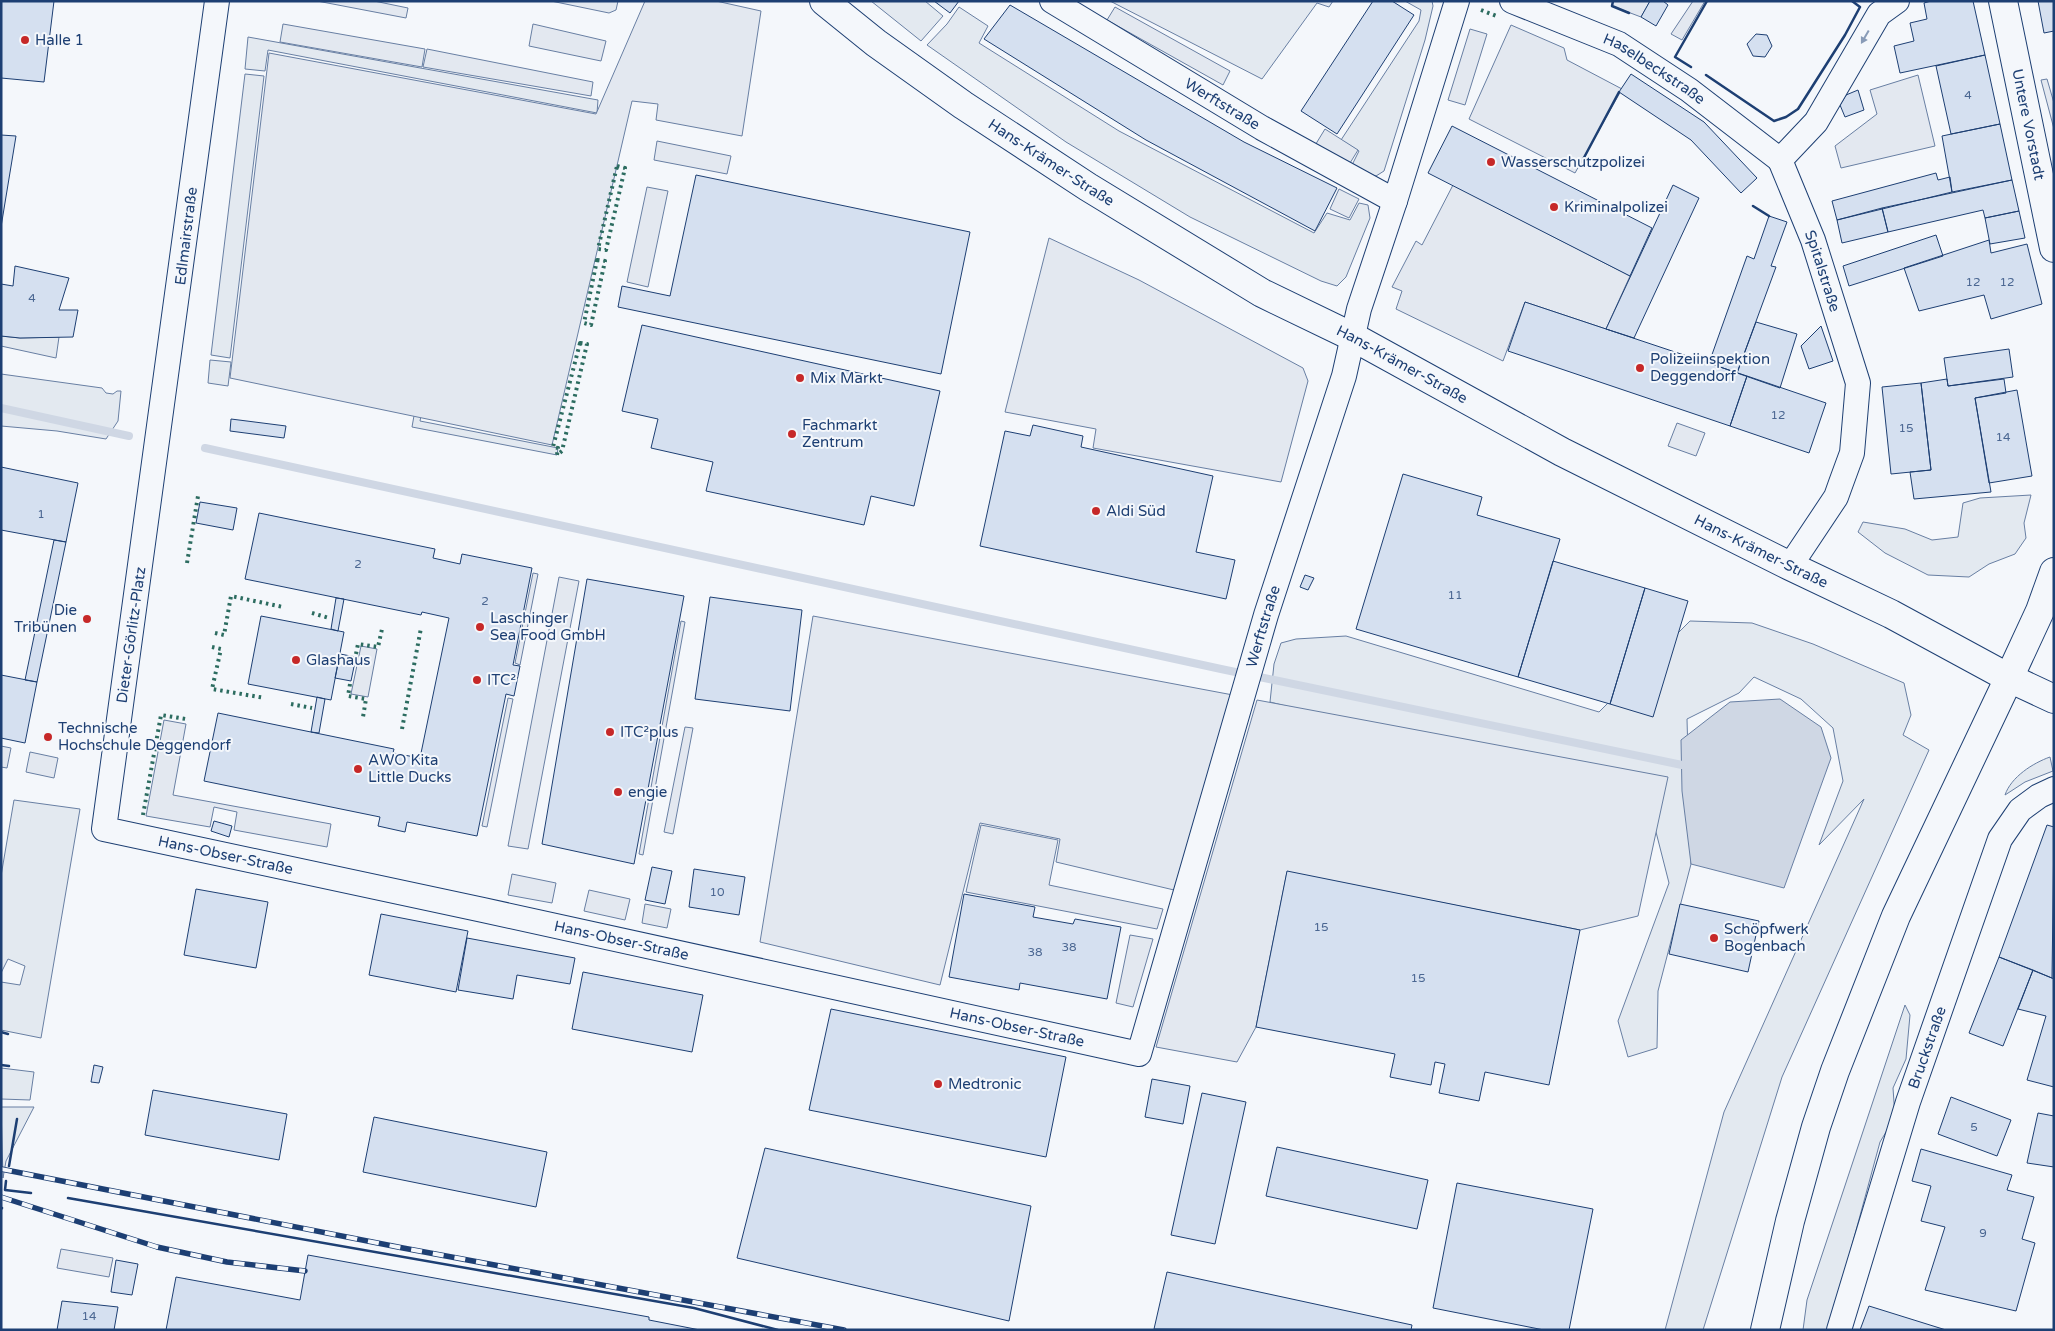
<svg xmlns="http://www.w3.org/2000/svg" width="2055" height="1331" font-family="'Varela Round',sans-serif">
	<rect width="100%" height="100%" fill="#f4f7fb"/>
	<!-- green -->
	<path fill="#e3e9f0" stroke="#687fa3" d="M551,1H618L616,10L609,13Z
		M871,1H925L943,16L921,41Z
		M1110,1H1333L1329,7L1317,3L1262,79Z
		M1405,1H1432L1433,6L1425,40L1384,171L1376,176L1350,169L1359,151L1341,140L1419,21L1421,10Z
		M959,7L988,26L979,43L1119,131L1314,233L1327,213L1350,220L1359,203L1368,205L1370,218L1346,277L1337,286L1321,281L1190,217L1066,142L927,45L947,24Z
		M248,37L598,100L597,113L268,50L265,71L245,69Z
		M245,74L264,76L230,358L211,355Z
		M1,336L20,338L59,337L56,358L1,346Z
		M210,360L231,362L228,386L208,383Z
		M1,374L102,388L106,393L113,394L117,391H121L118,421L106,439L57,431L1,426Z
		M415,410L422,411L420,421L558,448L557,455L412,427Z
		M2031,495L2024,523L2026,538L2015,554L1989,564L1969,577L1928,575L1885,553L1858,532L1863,522L1905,529L1932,540L1958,537L1963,503L1980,498Z
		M1690,621L1752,623L1813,644L1904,683L1911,715L1903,735L1929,750L1782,1077L1703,1330H1665L1724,1112L1864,799L1819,845L1843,781L1833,728L1801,699L1754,677L1739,693L1687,719L1691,864L1658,991L1657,1048L1628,1057L1618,1021L1669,883L1656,832L1651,799L1270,702L1274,664L1281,643L1296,639L1346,636L1599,712Z
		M2050,757L2053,771L2025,782L2005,795C2011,777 2033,763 2050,757Z
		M14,800L80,809L41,1038L1,1030V982L20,985L25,966L8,959L1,973V876Z
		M1905,1005L1910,1015L1906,1059L1893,1088L1895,1117L1880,1142L1829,1330H1803L1807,1300Z
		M1,1068L34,1072L30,1100L1,1099Z
		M1,1107H34L6,1161L3,1178Z"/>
	<!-- parking -->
	<path fill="#e3e8f0" stroke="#687fa3" d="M317,1H374L408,8L406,18Z
		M645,1H716L761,11L742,136L656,120L658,104L632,101L552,445L230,378L269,53L596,114Z
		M1613,1H1650L1641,17L1612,6Z
		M1693,1H1705L1682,40L1671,34Z
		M1115,7L1230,71L1223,85L1107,20Z
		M283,24L425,49L422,67L280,42Z
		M533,24L606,41L601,61L529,46Z
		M1511,25L1564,48L1567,60L1622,89L1575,173L1469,119Z
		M1470,29L1487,34L1465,105L1448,100Z
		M427,49L593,82L591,96L423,67Z
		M1918,75L1935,146L1841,168L1835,146L1877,114L1870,90Z
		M2047,79L2054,103V129L2041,80Z
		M1325,129L1358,150L1347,168L1314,147Z
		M657,141L731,156L727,174L654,160Z
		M1453,185L1630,276L1606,329L1525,302L1503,361L1396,309L1402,291L1392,287L1416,241L1422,245Z
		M647,187L668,191L648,287L627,282Z
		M1339,189L1359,199L1349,218L1330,209Z
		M1049,238L1139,280L1303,368L1308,381L1281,482L1093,448L1096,429L1005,412Z
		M1677,423L1705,433L1696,456L1668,446Z
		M533,573L538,574L520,665L515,663Z
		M559,577L579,581L528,849L508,846Z
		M813,616L1233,695L1174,890L1056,862L1060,839L980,823L940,985L760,942Z
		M681,621L685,622L643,855L639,854Z
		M361,646L377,649L368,697L351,694Z
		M508,698L513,699L487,827L482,826Z
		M1257,700L1668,777L1638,916L1580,930L1287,872L1256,1027L1237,1062L1156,1047Z
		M164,720L186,724L173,795L331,824L327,847L234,830L237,812L214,807L210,827L146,816Z
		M685,727L693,728L673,834L664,832Z
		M1,746L11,748L7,768L1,767Z
		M30,752L58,758L54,778L26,772Z
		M981,825L1058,840L1049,885L1163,909L1157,929L966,892Z
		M512,874L556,883L552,903L508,895Z
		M589,890L630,899L625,920L584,911Z
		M645,904L671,909L667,928L642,923Z
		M1130,935L1153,939L1133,1007L1116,1003Z
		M61,1249L113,1258L109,1277L57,1268Z"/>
	<!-- water -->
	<path fill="#cfd7e4" stroke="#687fa3" d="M1780,699L1821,727L1831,758L1784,888L1691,864L1682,791L1681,740L1730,702Z"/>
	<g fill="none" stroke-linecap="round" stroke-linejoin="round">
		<!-- stream -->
		<path stroke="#cfd7e4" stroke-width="8" d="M1,408L129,436
			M205,448L1221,669L1682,765"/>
	</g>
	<!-- building -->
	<path fill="#d5e0f0" stroke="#1d3f73" d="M1,1H54L44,82L1,78Z
		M934,1H959L950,13Z
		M1373,1H1392L1414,15L1337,134L1301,111Z
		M1650,1H1663L1668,5L1656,26L1641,17Z
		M1931,1H1973L1985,55L1900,73L1894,46L1914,41L1910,23L1927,19L1924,3Z
		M2038,1H2054V31L2044,33Z
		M1010,5L1244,142L1337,188L1315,231L1146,140L984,39Z
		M1756,34L1767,35L1772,46L1765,57L1753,56L1747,44Z
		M1985,55L2000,124L1951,134L1936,66Z
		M1631,74L1704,122L1757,178L1741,193L1691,140L1619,92Z
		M1858,90L1864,110L1845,117L1840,105L1846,95Z
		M2000,124L2012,180L1952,192L1942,136Z
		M1452,126L1652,228L1630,276L1428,173Z
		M1,135L16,136L1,227Z
		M1936,173L1938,180L1950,177L1952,192L1837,220L1832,201Z
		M696,175L970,232L941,374L618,307L622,286L670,296Z
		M2012,180L2019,211L1985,218L1983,210L1888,232L1882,208Z
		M1673,185L1699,198L1634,338L1606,329Z
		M1882,208L1888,232L1842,243L1837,220Z
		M2019,211L2025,238L1990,244L1985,218Z
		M1769,216L1787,222L1771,266L1776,267L1737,373L1709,363L1747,256L1754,259Z
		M1936,235L1943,256L1849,286L1843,266Z
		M1989,240L1991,253L2027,244L2042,304L1991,319L1984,295L1919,311L1904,268Z
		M15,266L69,278L59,310H78L73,337L20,338L1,336V284L13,286Z
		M1525,302L1747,376L1730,426L1508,351Z
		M1756,322L1797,334L1780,388L1737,373Z
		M642,325L940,391L914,506L871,496L864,525L706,491L713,462L651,448L658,419L622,411Z
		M1821,326L1833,361L1809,369L1801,346Z
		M2009,349L2013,377L1948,386L1944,358Z
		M1747,376L1826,403L1809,453L1730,426Z
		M1947,379L1948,386L2004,379L2006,393L1975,398L1991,492L1914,499L1910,472L1931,470L1921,383Z
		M1921,383L1931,470L1891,474L1882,387Z
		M2017,390L2032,476L1989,483L1975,398Z
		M231,419L286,426L284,438L230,431Z
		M1033,425L1083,436L1081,447L1213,476L1196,552L1235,560L1226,599L980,546L1005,431L1030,436Z
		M1,467L78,483L66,542L1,530Z
		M1403,474L1482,497L1477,515L1560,539L1518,677L1356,629Z
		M200,502L237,508L233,530L196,523Z
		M259,513L435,549L433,558L460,564L462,554L532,568L513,665L520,666L514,696L506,694L477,836L407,822L405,832L378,826L380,817L204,781L218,713L394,749L393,753L420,758L449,618L422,612L421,615L245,579Z
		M54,540L66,542L37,682L25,680Z
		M1553,561L1645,588L1610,704L1518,677Z
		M1305,575L1314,578L1308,590L1300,587Z
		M587,579L684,596L634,864L542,844Z
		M1645,588L1688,601L1653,717L1610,704Z
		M710,597L802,610L790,711L695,699Z
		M336,598L344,599L338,631L331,629Z
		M261,616L344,632L331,700L248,684Z
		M340,654L356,657L351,681L335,678Z
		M1,675L37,682L25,743L1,738Z
		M317,697L325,699L319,733L311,732Z
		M214,821L232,826L229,837L211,831Z
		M2047,825L2054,827L2052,978L1999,957Z
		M652,867L672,871L665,904L645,900Z
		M694,869L745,877L739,915L689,907Z
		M1287,871L1580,930L1549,1085L1485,1072L1479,1101L1439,1093L1445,1064L1435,1062L1431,1085L1390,1077L1395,1054L1256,1027Z
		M196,889L268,902L256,968L184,955Z
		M964,894L1035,907L1033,917L1073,924L1075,919L1121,927L1107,999L1020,983L1019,990L949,977Z
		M1680,904L1759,921L1748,972L1669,954Z
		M381,914L468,931L456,992L369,975Z
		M467,938L575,958L570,984L517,975L513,999L458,990Z
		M1999,957L2033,970L2003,1046L1969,1033Z
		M2033,970L2054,979V1087L2027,1080L2046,1016L2018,1009Z
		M583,972L703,995L692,1052L572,1029Z
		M831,1009L1066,1057L1046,1157L809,1110Z
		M94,1065L103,1067L99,1083L91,1082Z
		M1152,1079L1190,1086L1183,1124L1145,1117Z
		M153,1090L287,1114L279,1160L145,1135Z
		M1202,1093L1246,1102L1215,1244L1171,1235Z
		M1951,1097L2011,1120L1997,1156L1938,1134Z
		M2038,1113L2054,1116V1167L2027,1163Z
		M374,1117L547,1152L536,1207L363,1172Z
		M1277,1147L1428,1180L1417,1229L1266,1196Z
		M765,1148L1031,1206L1009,1321L737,1258Z
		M1921,1149L2012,1175L2007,1190L2034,1197L2022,1239L2035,1243L2016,1311L1925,1290L1945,1227L1921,1221L1931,1186L1912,1181Z
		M1457,1183L1593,1209L1569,1330H1544L1433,1308Z
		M308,1255L649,1317V1320L700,1330H166L176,1277L300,1300Z
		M116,1260L138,1264L132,1295L111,1292Z
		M1167,1272L1412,1325L1411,1330L1154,1329Z
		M62,1301L118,1307L114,1330H57Z
		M1869,1306L1946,1330H1860Z"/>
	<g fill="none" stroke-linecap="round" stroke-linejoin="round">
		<defs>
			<g id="street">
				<path id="s1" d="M217,1L104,829L483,910L1139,1054L1266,615L1344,376L1359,309L1395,201L1457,1"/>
				<path id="s2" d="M1052,1L1262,128L1395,201"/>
				<path id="s3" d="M1512,1L1619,44L1689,90L1780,160"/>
				<path id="s4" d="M1780,160L1813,240L1858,383L1852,453L1841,483L1836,497L1790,566"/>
				<path d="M1780,160L1816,122L1879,14L1897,1"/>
				<path id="s5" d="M1839,1330L1908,1102L2000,839L2020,810L2039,796L2054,789"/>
			</g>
			<g id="secondary">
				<path id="s6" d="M824,1L876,43L963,105L1088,187L1262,293L1353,337L1562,452L1790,566L1891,614L2009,678L2054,699"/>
				<path id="s7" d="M2003,1L2054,248"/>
				<path d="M1765,1330L1790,1221L1816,1127L1835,1071L1896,916L2009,678L2040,611L2054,572"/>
			</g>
		</defs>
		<!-- street casing -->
		<use href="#street" stroke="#1d3f73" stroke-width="26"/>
		<!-- secondary casing -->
		<use href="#secondary" stroke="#1d3f73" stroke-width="30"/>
		<!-- street -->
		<use href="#street" stroke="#f4f7fb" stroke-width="24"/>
		<!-- secondary -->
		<use href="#secondary" stroke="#f4f7fb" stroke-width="28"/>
		<defs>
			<path id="rail" d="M1,1169L403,1248L844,1330
				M1,1197L157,1247L227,1262L305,1271"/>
		</defs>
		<!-- rail casing -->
		<use href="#rail" stroke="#1d3f73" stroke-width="5.5"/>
		<!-- rail -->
		<use href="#rail" stroke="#f4f7fb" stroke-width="4" stroke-dasharray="11" stroke-linecap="butt"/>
		<!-- hedge -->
		<path stroke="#2c6c60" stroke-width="4" stroke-dasharray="2.5 4" stroke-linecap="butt" d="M1481,10L1499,17
			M617,166L625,168L606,250L598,249Z
			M597,260L605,261L591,325L584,323Z
			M580,343L587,344L562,451L557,455L558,448L553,447Z
			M187,563L198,496
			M312,613L329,618
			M215,633L224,635L231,596L283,607
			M212,647L221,649L212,689L265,698
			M356,654L358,644L378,647L382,629
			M350,684L348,696L366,699L363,717
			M291,704L312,708
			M402,729L421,628
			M143,815L161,715L186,719"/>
		<!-- wall -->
		<path stroke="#1d3f73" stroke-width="2.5" d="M1613,1L1612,6L1629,13
			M1691,67L1675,57L1707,1
			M1706,75L1774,121L1786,117L1798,109L1845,35L1860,7L1852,1
			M1579,167L1619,92
			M1753,206L1769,216
			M1,1032L8,1034
			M1,1065L9,1066
			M9,1166L17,1119
			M6,1181L5,1190L31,1193
			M68,1198L694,1308L778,1330
			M1,1209L2,1208"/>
	</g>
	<!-- one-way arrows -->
	<defs><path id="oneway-solid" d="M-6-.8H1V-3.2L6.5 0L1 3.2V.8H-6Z" transform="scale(1.25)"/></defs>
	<use fill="#889bb7" href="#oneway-solid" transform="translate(1865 37) rotate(120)"/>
	<!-- markers -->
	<g fill="#c62828" stroke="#f4f7fb" stroke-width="2">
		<circle cx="25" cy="40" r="5"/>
		<circle cx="1491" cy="162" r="5"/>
		<circle cx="1554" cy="207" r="5"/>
		<circle cx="1640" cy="368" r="5"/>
		<circle cx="800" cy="378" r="5"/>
		<circle cx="792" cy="434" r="5"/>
		<circle cx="1096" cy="511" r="5"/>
		<circle cx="87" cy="619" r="5"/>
		<circle cx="480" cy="627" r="5"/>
		<circle cx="296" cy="660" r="5"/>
		<circle cx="477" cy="680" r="5"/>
		<circle cx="610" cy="732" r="5"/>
		<circle cx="48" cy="737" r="5"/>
		<circle cx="358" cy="769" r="5"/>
		<circle cx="618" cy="792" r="5"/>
		<circle cx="1714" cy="938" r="5"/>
		<circle cx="938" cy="1084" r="5"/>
	</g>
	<g text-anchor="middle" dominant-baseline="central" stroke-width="4" stroke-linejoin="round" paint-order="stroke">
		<!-- number labels -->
		<g font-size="12" fill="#4b6792">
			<text x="1968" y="95">4</text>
			<text x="1973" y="282">12</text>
			<text x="2007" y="282">12</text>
			<text x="32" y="298">4</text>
			<text x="1778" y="415">12</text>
			<text x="1906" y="428">15</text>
			<text x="2003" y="437">14</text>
			<text x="41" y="514">1</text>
			<text x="358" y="564">2</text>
			<text x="1455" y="595">11</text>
			<text x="485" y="601">2</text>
			<text x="717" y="892">10</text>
			<text x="1321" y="927">15</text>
			<text x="1069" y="947">38</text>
			<text x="1035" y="952">38</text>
			<text x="1418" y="978">15</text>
			<text x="1974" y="1127">5</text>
			<text x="1983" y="1233">9</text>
			<text x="89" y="1316">14</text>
		</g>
		<!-- poi labels -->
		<g font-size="15" fill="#1d3f73" stroke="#f4f7fb" text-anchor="start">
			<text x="35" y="40">Halle 1</text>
			<text x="1501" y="162">Wasserschutzpolizei</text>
			<text x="1564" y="207">Kriminalpolizei</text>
			<text x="1650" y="359">Polizeiinspektion<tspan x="1650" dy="17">Deggendorf</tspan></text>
			<text x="810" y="378">Mix Markt</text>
			<text x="802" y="425">Fachmarkt<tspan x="802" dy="17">Zentrum</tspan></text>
			<text x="1106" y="511">Aldi Süd</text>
			<text x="77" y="610" text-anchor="end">Die<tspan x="77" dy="17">Tribünen</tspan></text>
			<text x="490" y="618">Laschinger<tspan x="490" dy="17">Sea Food GmbH</tspan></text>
			<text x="306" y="660">Glashaus</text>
			<text x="487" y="680">ITC²</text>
			<text x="58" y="728">Technische<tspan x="58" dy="17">Hochschule Deggendorf</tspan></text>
			<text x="620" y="732">ITC²plus</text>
			<text x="368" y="760">AWO Kita<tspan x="368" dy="17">Little Ducks</tspan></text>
			<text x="628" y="792">engie</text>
			<text x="1724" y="929">Schöpfwerk<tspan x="1724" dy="17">Bogenbach</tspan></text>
			<text x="948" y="1084">Medtronic</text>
		</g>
		<!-- street labels -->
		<g font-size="15" fill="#1d3f73" stroke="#f4f7fb">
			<text stroke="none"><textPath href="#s3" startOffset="158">Haselbeckstraße</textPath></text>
			<text stroke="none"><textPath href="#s2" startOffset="199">Werftstraße</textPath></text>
			<text stroke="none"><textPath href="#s7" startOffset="126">Untere Vorstadt</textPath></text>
			<text stroke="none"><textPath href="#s6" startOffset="279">Hans-Krämer-Straße</textPath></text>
			<text transform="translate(186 236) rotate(-83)">Edlmairstraße</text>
			<text stroke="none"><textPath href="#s4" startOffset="119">Spitalstraße</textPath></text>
			<text stroke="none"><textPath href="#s6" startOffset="684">Hans-Krämer-Straße</textPath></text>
			<text stroke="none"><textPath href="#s6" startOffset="1089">Hans-Krämer-Straße</textPath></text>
			<text stroke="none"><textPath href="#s1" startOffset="2340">Werftstraße</textPath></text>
			<text transform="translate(131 635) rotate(-82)">Dieter-Görlitz-Platz</text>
			<text stroke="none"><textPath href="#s1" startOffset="960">Hans-Obser-Straße</textPath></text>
			<text stroke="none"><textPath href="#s1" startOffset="1365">Hans-Obser-Straße</textPath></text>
			<text stroke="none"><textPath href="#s1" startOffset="1770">Hans-Obser-Straße</textPath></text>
			<text stroke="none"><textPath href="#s5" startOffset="296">Bruckstraße</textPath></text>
		</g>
	</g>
	<!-- border -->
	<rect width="2055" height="1331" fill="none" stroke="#1d3f73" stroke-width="5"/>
</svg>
